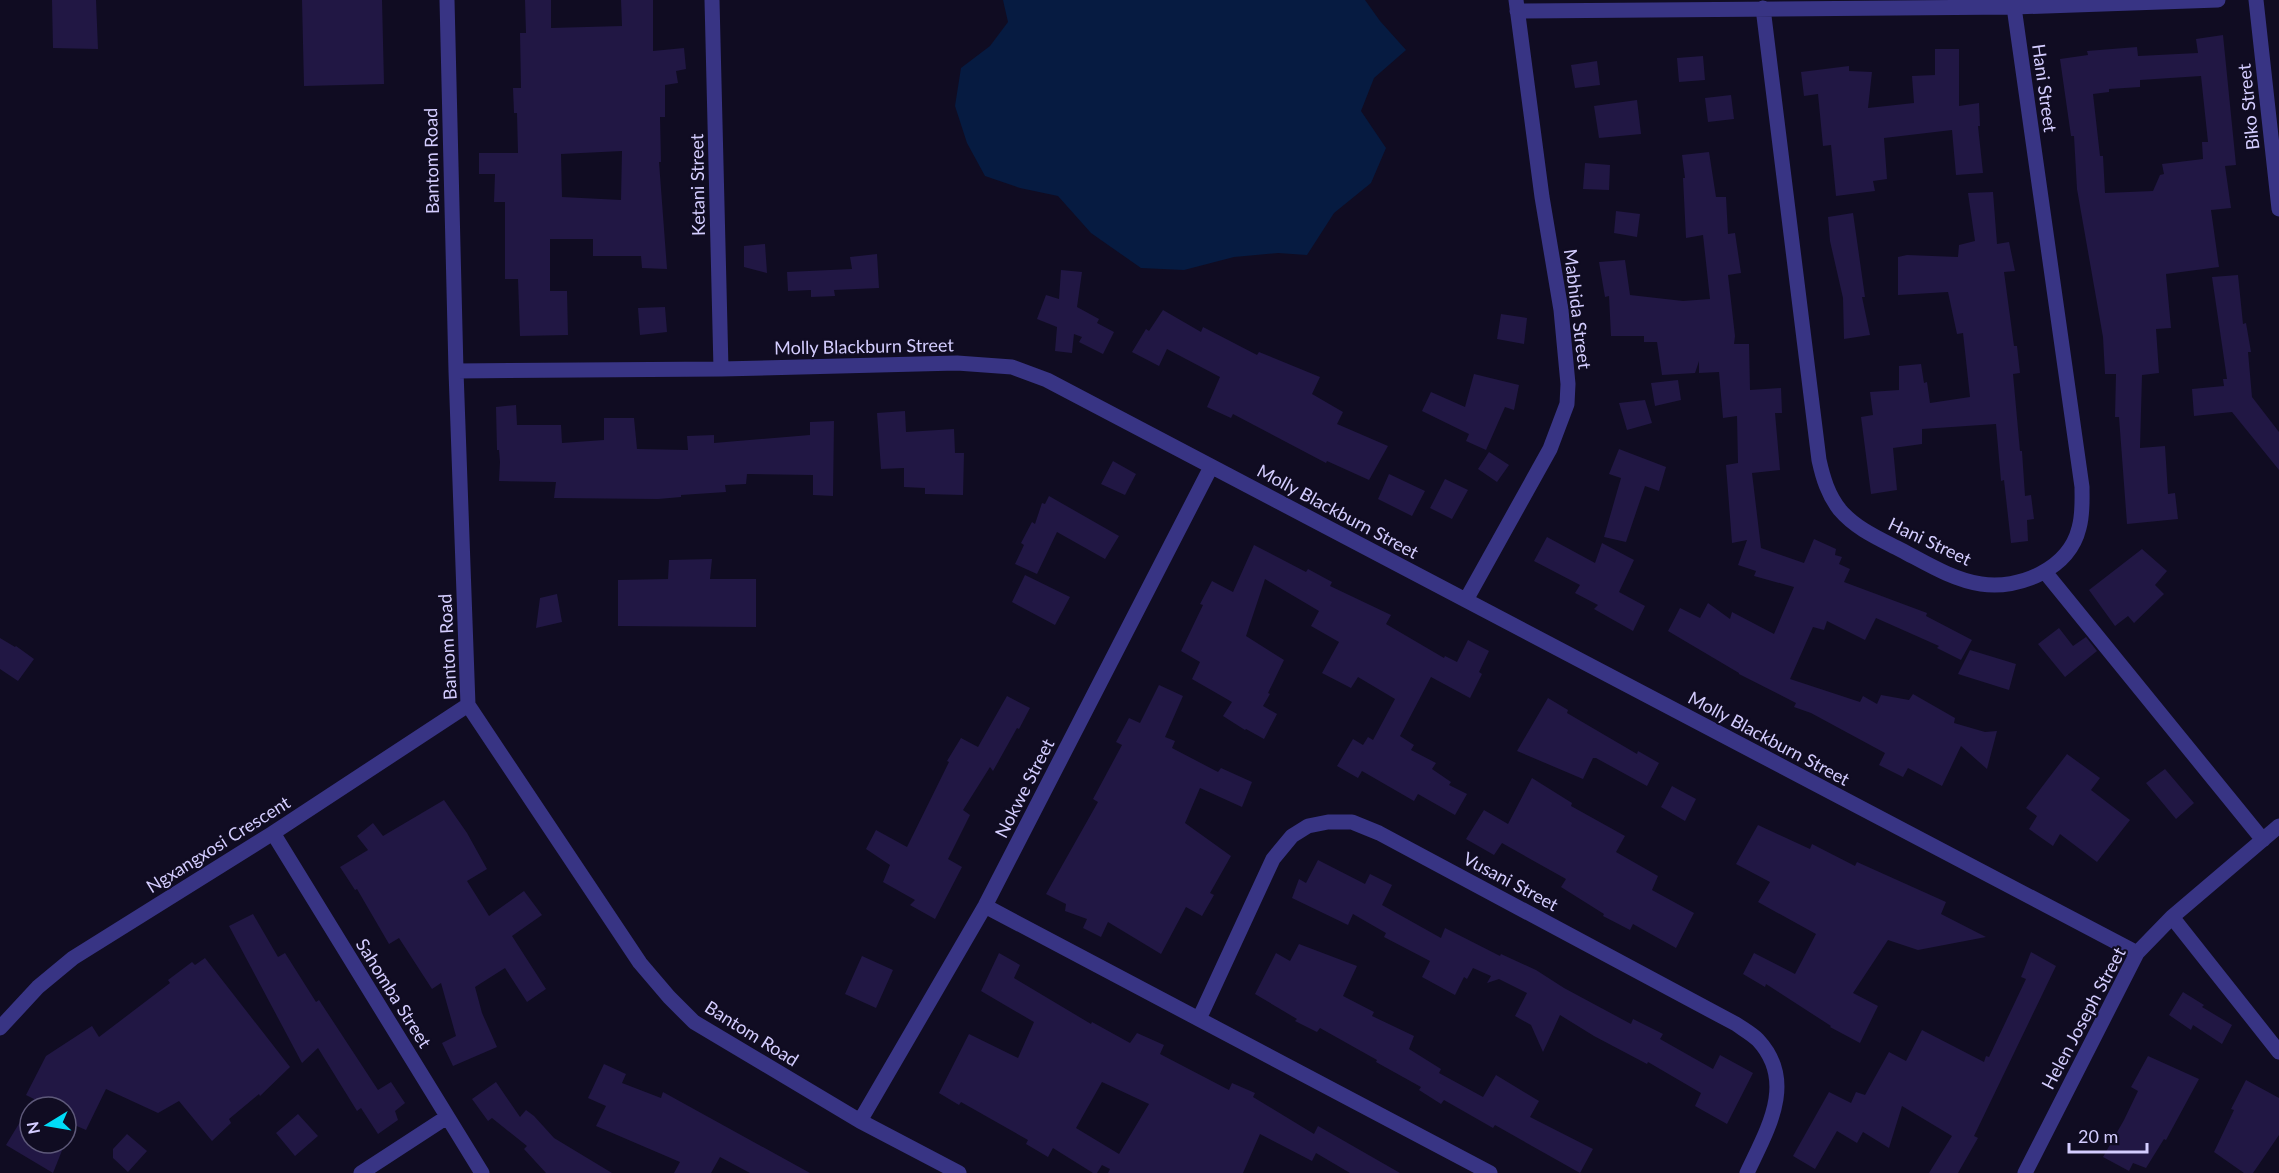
<svg xmlns="http://www.w3.org/2000/svg" width="2279" height="1173" font-family="Lato,sans-serif">
	<rect width="100%" height="100%" fill="#100c22"/>
	<!-- water -->
	<path fill="#061b41" d="M1003,0H1365L1380,21L1406,50L1374,78L1361,111L1386,148L1371,183L1334,213L1307,255L1278,253L1234,257L1184,270L1141,268L1091,233L1058,196L1020,188L985,176L967,143L955,106L961,68L990,46L1008,22Z"/>
	<!-- building -->
	<path fill="#211744" fill-rule="evenodd" d="M52,0H96L98,49L53,48Z
		M302,0H382L384,84L304,86Z
		M525,0H551V28L622,26L621,0H653V51L684,48L686,69L676,71L678,83L665,85V117H660L661,162H659L667,269L642,268L641,256H593V239H550V291H567L568,335L520,336L518,279H505V202H494L495,174H479V153H518L517,113H514L513,88H521L520,33H526ZM622,151L621,200L562,197L561,154Z
		M2223,35L2236,165L2225,166L2231,208L2211,210L2219,267L2166,274L2171,328L2156,329L2159,373L2142,375L2140,448L2165,446L2168,494L2175,493L2178,519L2127,524L2119,417H2115L2116,374H2105L2103,337L2077,189L2074,136H2071L2060,59L2088,55L2087,51L2137,47L2138,56L2198,53L2196,39ZM2201,76L2208,142H2202L2203,159L2162,164L2164,174L2160,175L2153,191L2105,193L2103,156H2100L2093,94L2109,92V89L2140,87V80Z
		M1935,49H1959V106L1979,103L1980,126H1978L1983,173L1956,175L1952,130L1884,138L1887,179L1873,181L1875,191L1836,196L1831,145L1823,146L1818,94L1804,96L1801,72L1849,66V71L1872,72L1868,108L1914,103L1912,76L1935,75Z
		M1703,56L1705,80L1679,82L1677,58Z
		M1597,61L1600,85L1575,88L1571,65Z
		M1731,95L1734,119L1708,122L1705,98Z
		M1637,100L1641,134L1599,138L1594,106Z
		M1709,152L1716,197H1726L1728,234L1735,233L1741,273L1728,275L1735,336L1734,344H1749L1750,390L1781,388L1782,413H1775L1780,470L1752,473L1761,548L1804,563L1814,539L1836,549L1835,555L1842,557L1839,564L1850,569L1844,582L1927,613L1926,616L1972,640L1961,660L1937,648L1939,646L1876,618L1865,640L1827,621L1824,630L1813,627L1790,679L1860,702L1863,696L1877,704L1881,695L1909,700L1913,694L1955,718L1954,723L1985,732L1997,731L1987,769L1961,746L1942,786L1908,768L1903,777L1879,765L1885,753L1811,713L1794,707L1796,703L1739,674V673L1668,631L1680,608L1700,618L1708,603L1730,619L1732,612L1774,634L1794,587L1754,576L1756,571L1738,565L1747,540L1732,543L1726,465L1738,463L1737,416L1723,418L1719,372L1699,373V361L1695,373L1662,375L1657,342H1644V336H1611L1609,296L1605,297L1599,262L1625,260L1630,295L1683,301L1710,299L1703,235L1686,238L1683,178H1685L1682,155Z
		M1585,163L1610,165L1609,190L1583,189Z
		M1993,192L1997,244L2009,242L2015,271L2004,272L2014,346H2017L2020,373L2013,374L2020,451H2022L2025,496L2031,495L2034,519L2027,520L2028,541L2011,543L2004,480L2001,481L1996,424L1922,429V444L1893,448L1897,490L1871,494L1861,417L1873,415L1870,392L1899,390V366L1921,364L1924,383L1927,382L1930,403L1970,397L1963,333L1957,334L1948,292L1898,295V257L1907,255L1958,257L1959,245L1975,241L1968,193Z
		M1616,211L1640,214L1637,237L1614,233Z
		M1853,213L1865,297H1862L1870,335L1844,339L1843,298L1830,241L1828,217Z
		M765,244L767,273L744,267V246Z
		M877,254L879,288L834,290L835,296L811,297V290L788,291L787,272L852,269L850,257Z
		M1061,270L1082,272L1077,307L1099,319L1097,323L1114,332L1103,354L1079,342L1082,337L1074,334L1072,353L1055,351L1057,327L1037,319L1046,295L1059,299Z
		M2238,275L2243,324L2246,323L2251,352H2248L2252,397L2279,432V470L2232,412L2194,416L2192,389L2224,386L2223,379H2227L2212,277Z
		M665,307L667,332L640,335L638,308Z
		M1163,310L1201,332L1203,327L1257,355L1259,352L1320,377L1312,394L1343,412L1337,424L1388,446L1369,480L1327,461L1326,463L1233,414L1231,418L1207,407L1220,377L1167,349L1159,366L1132,352L1146,329L1149,331Z
		M1501,314L1527,318L1524,344L1497,339Z
		M1474,374L1519,385L1514,410L1505,407L1486,450L1466,441L1469,434L1422,411L1431,392L1465,407Z
		M1678,380L1681,400L1655,406L1651,383Z
		M1645,400L1652,423L1627,430L1619,403Z
		M516,405L517,425H561L562,443L604,440V418H634L637,449L688,450L687,436L714,435V443L810,435V422L834,421L833,496L813,495V475L747,474L746,484L725,485L726,492L681,495V497L658,499L554,498L556,482L499,481L500,462L499,450H497L496,407Z
		M905,411L906,432L954,429L955,453H964L963,495L925,494V488L904,487V468L881,469L877,413Z
		M1619,449L1666,467L1659,491L1645,486L1626,542L1604,537L1621,478L1609,474Z
		M1489,452L1509,465L1497,482L1478,469Z
		M1113,461L1136,474L1125,495L1101,484Z
		M1389,474L1425,491L1412,516L1378,499Z
		M1445,479L1468,490L1452,519L1430,508Z
		M1049,496L1119,536L1105,559L1057,532L1037,574L1015,564L1024,545L1021,543L1032,522L1035,524L1042,503L1045,504Z
		M1547,537L1595,563L1602,543L1634,560L1619,592L1645,606L1633,631L1594,609L1598,605L1575,593L1580,585L1534,561Z
		M1254,545L1306,572L1308,569L1332,582L1330,586L1391,615L1386,624L1444,658L1445,656L1457,662L1468,640L1489,651L1479,672L1482,674L1470,698L1431,677L1400,736L1414,745L1411,750L1436,763L1432,769L1451,782L1449,785L1467,794L1455,815L1418,794L1414,801L1362,771L1358,778L1337,766L1353,739L1363,745L1368,737L1373,740L1395,699L1358,677L1351,688L1322,673L1339,642L1311,626L1319,611L1265,579L1246,636L1284,660L1268,693L1270,694L1263,706L1277,714L1264,739L1246,729L1245,730L1223,716L1232,702L1192,679L1200,662L1181,651L1203,605L1200,604L1212,581L1233,592Z
		M2142,549L2167,571L2155,585L2164,594L2134,623L2128,616L2115,626L2089,590Z
		M712,559L710,579H756V627L618,626V580L668,579L669,560Z
		M1025,575L1070,597L1055,625L1012,602Z
		M557,594L562,622L536,628L540,598Z
		M2059,628L2073,646L2086,637L2097,651L2065,677L2038,644Z
		M0,638L15,647L16,646L34,659L18,681L0,669Z
		M1970,650L2016,664L2009,690L1958,674Z
		M1159,685L1183,696L1165,737L1175,741L1172,748L1218,772L1221,768L1252,782L1242,807L1200,788L1185,823L1231,856L1210,893L1214,895L1202,916L1186,907L1161,954L1108,922L1101,937L1083,928L1087,919L1065,911L1066,904L1046,894L1098,802L1093,799L1122,745L1116,742L1129,718L1140,723Z
		M1007,696L1030,708L1019,729L1017,728L993,771L990,767L963,810L970,815L948,859L962,867L935,919L910,905L915,900L883,882L890,865L866,849L876,830L907,847L949,762L947,761L961,738L978,747Z
		M1548,698L1568,710L1567,713L1637,754L1638,751L1659,763L1647,786L1596,758H1593L1583,779L1517,751Z
		M2067,754L2100,778L2091,790L2130,820L2097,862L2060,834L2053,846L2029,829L2037,816L2026,808Z
		M2165,769L2194,803L2176,819L2146,783Z
		M1532,778L1572,803L1571,806L1625,836L1616,852L1658,876L1652,890L1694,913L1676,948L1633,924L1630,930L1603,916L1604,914L1561,887L1566,879L1502,843L1494,855L1466,839L1484,810L1508,824Z
		M1672,786L1696,799L1685,821L1661,807Z
		M444,800L467,833L487,869L467,881L489,916L524,891L542,915L512,936L546,989L527,1002L505,968L475,987L482,1013L497,1047L453,1066L442,1043L456,1036L441,983L432,989L399,938L389,944L357,889L355,890L340,867L368,850L357,836L373,823L383,836Z
		M1758,825L1810,849L1812,844L1855,866L1857,862L1946,902L1941,914L1986,937L1918,950L1888,940L1853,993L1878,1006L1860,1043L1830,1027L1831,1026L1766,984L1765,987L1743,974L1754,953L1795,974L1816,934L1758,902L1770,882L1736,864Z
		M1318,860L1365,884L1370,874L1392,885L1382,905L1441,938L1445,928L1500,956L1501,954L1536,970L1564,988L1631,1024L1633,1019L1663,1034L1660,1039L1713,1069L1720,1055L1753,1073L1727,1124L1695,1106L1701,1093L1648,1062L1647,1064L1594,1036L1560,1015L1543,1052L1531,1025L1515,1016L1527,993L1499,979L1487,983L1491,976L1473,968L1467,979L1464,977L1455,995L1422,977L1430,961L1384,937L1386,933L1353,914L1348,925L1292,898L1299,879L1306,883Z
		M253,914L278,957L285,953L316,1002L319,1000L378,1090L391,1082L405,1103L395,1111L398,1120L378,1134L361,1108L357,1111L318,1048L302,1063L229,926Z
		M1299,944L1357,966L1343,996L1374,1012L1372,1016L1414,1036L1409,1049L1441,1069L1439,1073L1483,1097L1496,1075L1539,1101L1530,1117L1593,1149L1580,1173L1495,1125L1493,1128L1444,1100L1441,1104L1419,1090L1421,1087L1376,1062L1377,1060L1320,1028L1317,1032L1295,1021L1297,1019L1255,994L1276,953L1290,961Z
		M2031,952L2056,966L1974,1136L1978,1138L1958,1173H1929L1952,1136L1902,1106L1889,1148L1863,1132L1857,1143L1837,1131L1815,1169L1793,1156L1829,1092L1851,1103L1856,1092L1865,1095L1889,1052L1906,1061L1922,1030L1984,1062L1986,1056L1989,1057L2026,979L2021,977Z
		M999,953L1020,965L1014,978L1091,1024L1092,1022L1130,1043L1137,1033L1164,1045L1160,1054L1229,1090L1232,1083L1255,1093L1253,1097L1314,1134L1318,1126L1400,1173H1350L1316,1153L1312,1161L1260,1134L1243,1173H1108L1110,1169L1102,1165L1097,1173H1093L1053,1148L1048,1157L1026,1144L1028,1140L961,1102L959,1105L939,1093L969,1034L1018,1058L1034,1022L981,991ZM1102,1082L1149,1104L1119,1154L1076,1128Z
		M862,956L893,970L876,1008L845,994Z
		M205,958L290,1067L260,1096L259,1094L229,1119L231,1123L212,1141L179,1101L158,1113L106,1089L86,1130L72,1124L66,1140V1107H30V1143H65L53,1173L6,1145L34,1099L26,1095L46,1056L92,1026L99,1037L170,983L168,980L192,962L195,965Z
		M2183,992L2204,1005L2202,1007L2232,1025L2222,1044L2193,1025L2191,1030L2169,1015Z
		M2148,1056L2199,1079L2166,1140L2164,1139L2146,1168L2133,1163L2129,1171L2103,1157L2124,1120L2138,1091L2131,1087Z
		M604,1064L626,1074L622,1083L661,1098L663,1092L810,1173H750L720,1157L711,1173H674L680,1162L596,1126L606,1106L588,1098Z
		M2246,1080L2279,1098V1135L2253,1173H2244L2214,1152L2234,1110L2231,1109Z
		M496,1082L520,1117L526,1110L534,1116L554,1138L612,1173H546L524,1149L527,1146L492,1118L488,1121L472,1099Z
		M298,1114L318,1136L295,1156L276,1133Z
		M127,1134L147,1151L128,1172L113,1158V1149Z"/>
	<g fill="none" stroke-linecap="round" stroke-linejoin="round">
		<!-- minor -->
		<path stroke="#383484" stroke-width="15" d="M447,0L456,371L468,705L640,963L669,997L694,1022L860,1121L959,1173
			M712,0L721,369
			M2256,0L2279,209
			M1763,8L1819,460C1823,478 1828,495 1840,510C1856,529 1880,539 1901,550C1926,563 1953,580 1981,584C2019,590 2069,569 2079,528C2083,514 2082,501 2082,487L2014,7
			M1517,11L2014,7L2218,0
			M456,371L721,369L957,363L1012,367L1047,380L2137,953
			M2045,572L2263,840
			M1466,600L1550,449L1567,404L1568,384L1561,310L1542,197L1516,0
			M273,833L482,1173
			M985,906L1490,1173
			M2172,917L2279,1052
			M1199,1019L1273,859L1292,836L1308,826L1328,822H1352L1379,833L1736,1024C1743,1029 1752,1034 1758,1040C1797,1082 1767,1130 1747,1173
			M0,1028L38,987L73,958L273,833L468,705
			M860,1121L985,906L1211,467
			M361,1173L447,1117
			M2025,1173L2137,953L2172,917L2279,826"/>
	</g>
	<g text-anchor="middle" dominant-baseline="central" stroke-width="4.5" stroke-linejoin="round" paint-order="stroke">
		<!-- street labels -->
		<g font-size="18" fill="#d4cdff" stroke="#100c22">
			<text transform="translate(2045 88) rotate(82)">Hani Street</text>
			<text transform="translate(2248 107) rotate(-96)">Biko Street</text>
			<text transform="translate(431 161) rotate(-91)">Bantom Road</text>
			<text transform="translate(697 185) rotate(-91)">Ketani Street</text>
			<text transform="translate(1578 309) rotate(83)">Mabhida Street</text>
			<text transform="translate(864 346) rotate(-1)">Molly Blackburn Street</text>
			<text transform="translate(1338 511) rotate(28)">Molly Blackburn Street</text>
			<text transform="translate(1930 541) rotate(25)">Hani Street</text>
			<text transform="translate(447 647) rotate(-93)">Bantom Road</text>
			<text transform="translate(1769 738) rotate(28)">Molly Blackburn Street</text>
			<text transform="translate(1024 788) rotate(-63)">Nokwe Street</text>
			<text transform="translate(218 844) rotate(-32)">Ngxangxosi Crescent</text>
			<text transform="translate(1511 881) rotate(28)">Vusani Street</text>
			<text transform="translate(394 993) rotate(58)">Sahomba Street</text>
			<text transform="translate(2083 1018) rotate(-62)">Helen Joseph Street</text>
			<text transform="translate(752 1033) rotate(32)">Bantom Road</text>
		</g>
	</g>
	<!-- north arrow -->
	<g transform="translate(48 1125) rotate(259)"><circle r="28" fill="#100c22" stroke="#5e597a" stroke-width="1.5"/>
	<path d="M0-4.5L10 22L0 15L-10 22Z" fill="#00dcf8"/>
	<text y="-9" font-size="16" font-weight="bold" text-anchor="middle" fill="#d4cdff">N</text>
	</g>
	<!-- scale -->
	<path d="M2069 1143v9h78v-9" fill="none" stroke="#d4cdff" stroke-width="3"/>
	<text x="2078" y="1143" font-size="18" fill="#d4cdff" stroke="#100c22" stroke-width="4.5" paint-order="stroke">20 m</text>
</svg>
